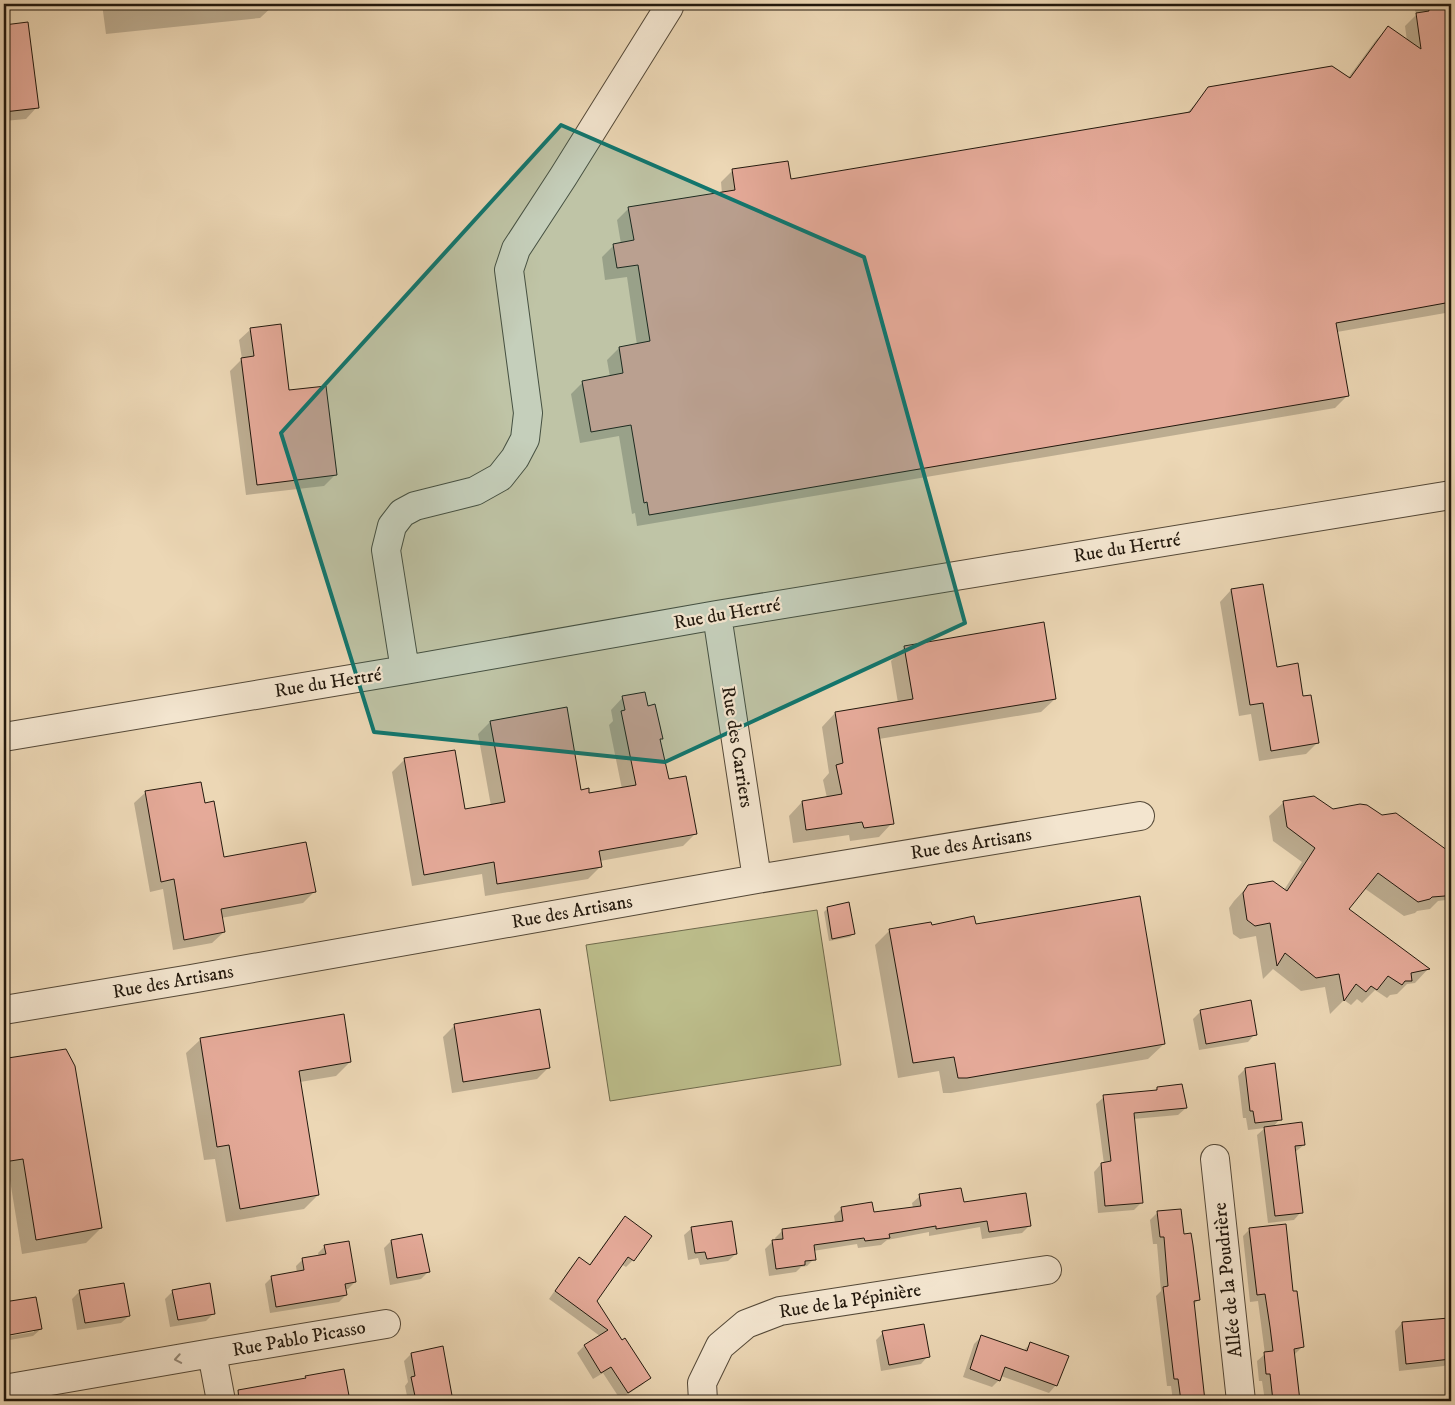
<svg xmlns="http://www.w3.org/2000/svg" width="1455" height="1405" font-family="'IM FELL DW Pica',serif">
	<rect width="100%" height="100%" fill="#ecd7b5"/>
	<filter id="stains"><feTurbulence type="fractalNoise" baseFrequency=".004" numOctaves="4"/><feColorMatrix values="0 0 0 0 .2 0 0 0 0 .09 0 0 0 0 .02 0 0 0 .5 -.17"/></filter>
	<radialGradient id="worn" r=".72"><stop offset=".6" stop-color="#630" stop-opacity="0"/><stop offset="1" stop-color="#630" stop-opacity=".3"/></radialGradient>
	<!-- green -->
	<path fill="#bcbd8b" stroke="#6f6a4c" d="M817,910L841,1065L610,1101L586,945Z"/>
	<!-- shadow -->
	<path fill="#0003" d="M102,4H275L260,18L106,34Z
		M1414,4H1451V312L1337,332L1347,396L1335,408L637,526L635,513L632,514L619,436L580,443L571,394L583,382L610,377L607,360L619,348L637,345L627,277L605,280L602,257L614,245L621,244L617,220L629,208L722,194L721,182L733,170L790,181L1187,113L1209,89L1348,78L1376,40L1388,28L1407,41L1405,26L1416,15Z
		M27,23L37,107L26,119L4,121V26Z
		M251,329L336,474L324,486L246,495L230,371L242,359L239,340Z
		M1262,585L1276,668L1302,697L1318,742L1306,754L1259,761L1251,714L1239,716L1220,602L1231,590Z
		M905,647L1055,699L1041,712L879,739L892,823L879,837L850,841L849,835L793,843L789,816L802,802L827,798L823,780L829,773L822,727L835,713L898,703L891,661Z
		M623,697L647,707L662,738L659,740L668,781L695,834L683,846L600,861L601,866L588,879L485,896L482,874L412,886L392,772L404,760L454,752L464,811L491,806L478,734L490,722L580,791L588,795L622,789L609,725L613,721L611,710Z
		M146,792L204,804L223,859L314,892L303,903L221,918L224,932L212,943L173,950L163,889L150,892L134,803Z
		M1284,802L1333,810L1381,816L1396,814L1451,854V894L1446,900L1438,901L1430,909L1417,911L1415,913L1404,916L1364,888L1347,910L1428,969L1415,983L1407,984L1397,994L1390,995L1387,998L1375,990L1362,1003L1357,999L1351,1005L1344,1000L1330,1014L1325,987L1301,991L1273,969L1263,979L1256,936L1240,939L1233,934L1229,908L1234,901L1248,886L1284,890L1302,862L1273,841L1269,816Z
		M828,908L853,934L850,937L829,941L824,912Z
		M975,925L1164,1044L1148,1059L951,1093H943L939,1071L898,1078L875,945L890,930L931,927Z
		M1201,1011L1255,1034L1248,1042L1199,1050L1193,1019Z
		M343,1015L350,1062L336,1076L300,1082L318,1195L304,1209L226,1222L215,1159L204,1160L186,1053L200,1040Z
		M454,1026L548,1068L537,1079L452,1093L443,1037Z
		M9,1060L101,1228L86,1243L22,1254L9,1174H4V1065Z
		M1245,1069L1280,1119L1273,1127L1304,1145L1295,1152L1301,1212L1294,1220L1268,1223L1257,1135L1265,1128L1248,1130L1246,1118H1243L1238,1076Z
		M1157,1088L1186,1108L1178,1115L1133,1119L1142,1202L1134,1210L1098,1213L1094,1172L1101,1164H1104L1096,1104L1104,1097L1154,1092Z
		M920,1196L963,1204L1029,1226L1022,1233L982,1239L980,1227L929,1236V1232L887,1240L881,1245L858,1248L857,1244L813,1251L814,1259L807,1266L801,1267L796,1272L769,1276L765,1249L772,1242L776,1241L775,1238L783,1230L835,1223L834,1216L842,1208L873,1213L913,1208L912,1203Z
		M1158,1212L1183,1236L1198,1300L1193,1305L1204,1401H1173L1171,1386H1167L1156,1296L1161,1291L1157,1244H1153L1150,1220Z
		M625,1218L650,1236L633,1260L626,1267L621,1264L595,1301L622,1341L649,1378L642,1385L620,1399L603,1373L593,1379L577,1353L584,1346L600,1336L549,1299L572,1266L579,1259L589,1265L618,1225Z
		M692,1228L736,1254L728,1261L700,1265L698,1258L688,1260L684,1235Z
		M1250,1229L1292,1293L1302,1347L1294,1355L1299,1401H1265L1262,1381H1259L1257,1361L1265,1354L1258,1301L1250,1302L1243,1236Z
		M391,1241L428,1272L421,1279L390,1285L384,1248Z
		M325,1246L355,1282L348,1289H345L346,1295L339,1302L270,1313L265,1284L272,1277L297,1273L296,1266L303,1259L319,1257L318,1253Z
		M80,1291L129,1316L121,1323L77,1330L72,1299Z
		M173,1291L214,1313L206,1321L170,1327L165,1299Z
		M35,1299L41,1329L33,1336L4,1341V1337L34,1332V1329L4,1335V1303Z
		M1448,1319L1451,1359L1444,1366L1399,1371L1395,1331L1402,1323Z
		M883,1333L928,1356L921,1364L881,1371L876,1340Z
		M982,1336L1023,1351L1030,1344L1056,1385L1049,1393L1001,1376L999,1380L992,1387L963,1377L974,1344Z
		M442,1348L452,1401H408L405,1386L408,1382L404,1361L411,1354Z
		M343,1371L348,1401H267L265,1393L302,1380L306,1377Z"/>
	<!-- building -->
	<path fill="#e5aa99" stroke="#22180d" d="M1428,4H1451V302L1336,323L1349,396L649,515L647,502L644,503L631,425L591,432L582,381L623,373L619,347L650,341L638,265L617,268L613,244L634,240L628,207L735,190L732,169L788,161L791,179L1190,112L1208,87L1332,66L1350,78L1388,26L1421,49L1416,13L1429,11Z
		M28,22L39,108L4,112V25Z
		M281,324L289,390L326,386L337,475L257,485L241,358L254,356L250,328Z
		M1263,584L1277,667L1298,663L1303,696L1311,695L1319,743L1271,751L1263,703L1250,705L1231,589Z
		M1044,622L1056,699L878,728L894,824L864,828L862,822L806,830L802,801L842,794L836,765L843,763L835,712L913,699L904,646Z
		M645,692L648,706L655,704L663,739H660L669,779L686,776L697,834L599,851L602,867L497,884L494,862L424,875L404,758L455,750L465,809L505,802L490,721L567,707L581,790L589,788V793L636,785L621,711L625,710L622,696Z
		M201,782L205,803L214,801L224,857L306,842L316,892L221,909L225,932L184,940L174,879L161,882L145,791Z
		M1314,796L1333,809L1360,804L1367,805L1382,815L1396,813L1451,853V886L1445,896L1432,897L1430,899L1418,902L1378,873L1349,909L1430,969L1411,973L1412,981H1405L1402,985L1388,976L1377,990L1371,986L1366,992L1356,984L1344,1001L1339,974L1316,978L1285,953L1277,966L1270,923L1255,926L1247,920L1243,893L1248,885L1273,881L1287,891L1315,848L1287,827L1283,801Z
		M1140,896L1165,1044L967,1078H958L954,1057L913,1063L889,929L931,922L932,925L974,916L976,924Z
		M849,902L855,934L832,939L827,907Z
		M1251,1000L1257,1035L1206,1044L1200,1010Z
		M540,1009L550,1068L463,1082L454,1024Z
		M344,1014L351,1062L299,1071L319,1195L240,1209L229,1145L217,1147L200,1038Z
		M66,1049L75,1066L102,1228L36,1240L23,1159L4,1162V1067L9,1066L8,1058Z
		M1275,1063L1282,1120L1255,1123L1253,1111H1250L1245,1068Z
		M1182,1084L1187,1108L1134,1113L1143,1203L1105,1206L1101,1163L1111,1161L1103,1095L1157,1090V1087Z
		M1302,1122L1305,1145L1295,1146L1303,1213L1275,1216L1264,1127Z
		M961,1188L964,1202L1026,1193L1031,1226L989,1232L987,1221L936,1229V1226L889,1234L890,1238L865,1241L864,1238L814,1245L816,1260L805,1261V1265L776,1269L772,1240L783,1239L782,1229L843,1221L841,1207L872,1202L874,1212L921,1206L919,1194Z
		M1181,1209L1184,1234L1191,1233L1193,1245L1200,1300L1194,1301L1205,1401H1181L1178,1379H1174L1163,1287L1168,1286L1164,1237H1160L1157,1211Z
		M625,1216L652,1236L634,1261L628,1257L597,1301L622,1340L625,1338L651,1378L628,1393L611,1367L601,1373L584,1345L608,1330L555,1291L579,1257L590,1265Z
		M732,1221L737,1254L707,1259L705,1252L695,1253L691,1227Z
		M1286,1224L1293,1291H1297L1304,1347L1294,1349L1300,1401H1273L1270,1374H1266L1264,1352L1273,1351L1270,1327L1265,1294L1257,1295L1249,1228Z
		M422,1234L430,1272L397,1278L391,1240Z
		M349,1241L356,1282L345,1284L347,1295L276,1307L271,1276L304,1270L302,1258L326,1254L324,1245Z
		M124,1283L130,1316L85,1323L79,1290Z
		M210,1283L215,1314L178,1320L172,1290Z
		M36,1297L42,1329L4,1336V1302Z
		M1449,1318L1451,1337V1359L1406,1364L1402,1322Z
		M924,1324L930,1357L889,1365L882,1331Z
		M981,1335L1027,1351L1030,1342L1069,1356L1057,1386L1005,1367L1000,1381L970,1369Z
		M443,1346L453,1401H416L411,1377L415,1376L411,1353Z
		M344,1369L350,1401H239L238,1390L306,1378L305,1376Z"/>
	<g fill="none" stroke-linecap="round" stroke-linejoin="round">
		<defs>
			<path id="street" d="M717,615L757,879
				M405,670L386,550L392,526L402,513L415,506L475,491L500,477L515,458L525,439L528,413L509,270L516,249L563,177L669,7V4
				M4,737L405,670L717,615L1451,495
				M4,1010L191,979L757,879L1140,816
				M1215,1159L1241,1401
				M212,1353L386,1324
				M4,1389L212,1353L221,1401
				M703,1401L702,1383L720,1346L746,1324L780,1311L1047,1270"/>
		</defs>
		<!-- street casing -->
		<use href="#street" stroke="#544837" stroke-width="30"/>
		<!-- street -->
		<use href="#street" stroke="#f3e5cf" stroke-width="28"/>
	</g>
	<!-- one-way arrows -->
	<defs><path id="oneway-chevron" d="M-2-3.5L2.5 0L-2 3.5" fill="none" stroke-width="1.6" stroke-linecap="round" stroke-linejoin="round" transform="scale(1.25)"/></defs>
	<use stroke="#958978" href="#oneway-chevron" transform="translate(178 1359) rotate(170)"/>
	<!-- marked area -->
	<path fill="#0f766e" fill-opacity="0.2" stroke="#0f766e" stroke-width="4" stroke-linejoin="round" d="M561,125L864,257L965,623L665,762L374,732L281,433Z"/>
	<g text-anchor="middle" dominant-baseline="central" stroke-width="4.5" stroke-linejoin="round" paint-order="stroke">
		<!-- street labels -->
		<g font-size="19" fill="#22180d" stroke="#f3e5cf">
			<text transform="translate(1127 548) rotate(-9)">Rue du Hertré</text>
			<text transform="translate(727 614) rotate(-10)">Rue du Hertré</text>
			<text transform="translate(328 683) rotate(-9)">Rue du Hertré</text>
			<text transform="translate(737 747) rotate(81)">Rue des Carriers</text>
			<text transform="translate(971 844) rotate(-9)">Rue des Artisans</text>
			<text transform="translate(572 912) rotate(-10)">Rue des Artisans</text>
			<text transform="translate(173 982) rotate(-10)">Rue des Artisans</text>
			<text transform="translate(1228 1280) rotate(-96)">Allée de la Poudrière</text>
			<text transform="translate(850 1301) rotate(-9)">Rue de la Pépinière</text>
			<text transform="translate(299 1339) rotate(-10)">Rue Pablo Picasso</text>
		</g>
	</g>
	<!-- margin -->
	<rect width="1455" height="1405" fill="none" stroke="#ecd7b5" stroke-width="20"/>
	<rect x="5" y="5" width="1445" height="1395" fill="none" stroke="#22180d" stroke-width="2.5"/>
	<rect x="10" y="10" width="1435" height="1385" fill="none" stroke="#22180d"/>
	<rect width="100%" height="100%" filter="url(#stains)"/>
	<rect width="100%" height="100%" fill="url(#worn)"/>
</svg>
